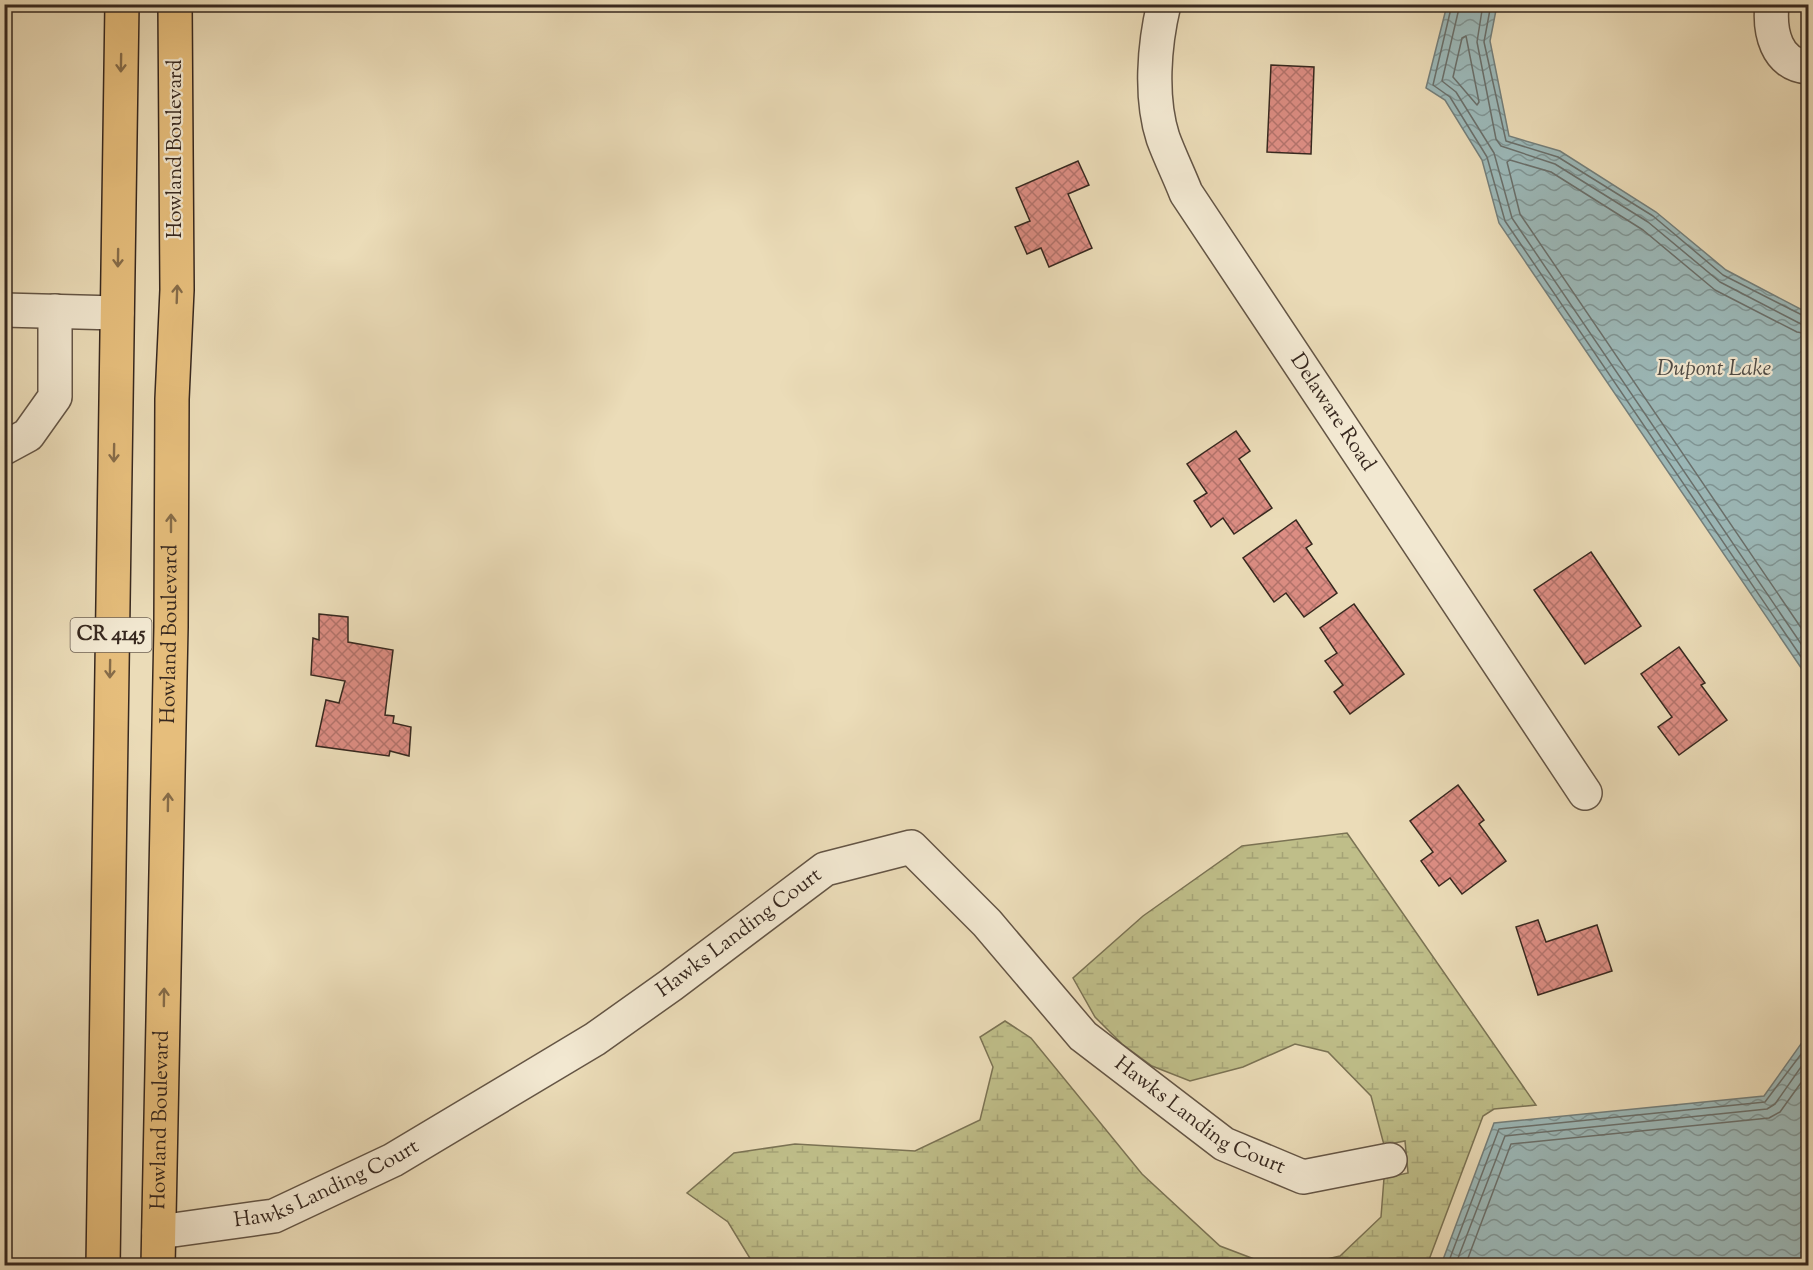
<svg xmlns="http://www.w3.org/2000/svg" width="1813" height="1270" font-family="'Sorts Mill Goudy',serif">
	<defs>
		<pattern id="wetland-marsh" width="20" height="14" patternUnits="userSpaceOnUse" patternTransform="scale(1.5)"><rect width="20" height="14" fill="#bfbe89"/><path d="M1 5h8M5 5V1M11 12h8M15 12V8" fill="none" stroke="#a5a376"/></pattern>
		<pattern id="water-waves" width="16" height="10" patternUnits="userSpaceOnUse" patternTransform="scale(1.5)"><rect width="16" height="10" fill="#9cb9b9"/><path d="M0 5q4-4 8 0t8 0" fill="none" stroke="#809696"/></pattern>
		<pattern id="building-cross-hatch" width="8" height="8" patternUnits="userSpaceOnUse" patternTransform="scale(1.5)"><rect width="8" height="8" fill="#dc8d83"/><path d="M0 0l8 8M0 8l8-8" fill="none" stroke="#b3736b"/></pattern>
	</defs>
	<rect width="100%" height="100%" fill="#ebdcb8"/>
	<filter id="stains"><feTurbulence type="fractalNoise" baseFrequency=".00333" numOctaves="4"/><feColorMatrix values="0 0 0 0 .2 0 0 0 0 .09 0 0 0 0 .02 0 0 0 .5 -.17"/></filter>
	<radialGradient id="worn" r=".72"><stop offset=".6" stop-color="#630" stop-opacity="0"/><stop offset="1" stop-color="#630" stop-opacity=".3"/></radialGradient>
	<!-- wetland -->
	<path fill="url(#wetland-marsh)" stroke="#7b7354" stroke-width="1.5" d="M1347,833L1536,1105L1494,1109L1483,1116L1427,1265H1301L1340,1256L1381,1217L1384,1178L1408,1173L1405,1141L1384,1145L1371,1096L1328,1052L1295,1044L1243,1067L1190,1081L1152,1066L1122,1044L1095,1017L1073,978L1143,916L1242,846Z
		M1005,1021L1031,1038L1142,1174L1220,1246L1270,1265H754L728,1222L687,1193L734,1153L795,1144L915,1151L980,1120L993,1067L980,1037Z"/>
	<!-- water -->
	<path fill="url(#water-waves)" stroke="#747f7b" stroke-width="1.5" d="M1447,5H1497L1490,41L1509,136L1560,151L1656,212L1726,270L1808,313V678L1499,223L1482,160L1445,100L1426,88Z
		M1808,1034V1265H1441L1494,1123L1764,1096Z"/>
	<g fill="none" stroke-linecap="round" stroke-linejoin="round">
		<!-- shore -->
		<path stroke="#6a706c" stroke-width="1.5" d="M1452,4L1433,85L1450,97L1487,157L1505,221L1808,667
			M1460,4L1442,81L1456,92L1494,153L1512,218L1808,654
			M1483,4L1477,42L1496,139L1501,146L1555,164L1648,222L1720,282L1801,324L1808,325
			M1491,4L1484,42L1506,141L1558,157L1653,216L1723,275L1808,318
			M1466,36L1479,102L1477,105L1453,77L1462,38Z
			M1808,334L1797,332L1715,290L1643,230L1551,172L1510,160L1507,162L1520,214L1808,638
			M1447,1266L1499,1129L1765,1102L1808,1045
			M1455,1266L1505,1136L1767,1109L1775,1104L1808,1057
			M1465,1266L1511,1144L1769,1118L1780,1112L1808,1073"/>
	</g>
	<!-- building -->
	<path fill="url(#building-cross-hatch)" stroke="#37281f" stroke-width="1.5" d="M1271,65L1314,67L1311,154L1267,152Z
		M1078,161L1089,185L1068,194L1092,248L1049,267L1041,248L1027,254L1015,227L1030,221L1016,188Z
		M1236,431L1250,451L1239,459L1272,508L1234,534L1223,518L1211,527L1194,501L1207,493L1187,464Z
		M1296,520L1312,544L1306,548L1337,593L1304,617L1286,593L1274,602L1243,558Z
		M1591,552L1641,626L1585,664L1534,590Z
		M1354,604L1404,674L1350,714L1334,692L1343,685L1325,661L1337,653L1320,628Z
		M319,614L348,617V642L393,650L385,715L394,716L393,723L411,727L409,756L390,751L389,756L316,746L326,700L339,703L345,681L311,675L313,638L319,640Z
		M1679,647L1705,683L1701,685L1727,720L1679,755L1658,727L1672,717L1641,674Z
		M1458,785L1484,820L1479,824L1506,861L1462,894L1450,878L1439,886L1421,861L1433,852L1410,821Z
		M1538,920L1546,942L1597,925L1612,971L1538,995L1516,927Z"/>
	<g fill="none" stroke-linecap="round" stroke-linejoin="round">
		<defs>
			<g id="minor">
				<path id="s1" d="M1164,4C1154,45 1150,98 1163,138C1170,157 1179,175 1186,193L1585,793"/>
				<path d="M1772,4C1769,31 1776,65 1808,67"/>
				<path d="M4,310L117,313"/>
				<path d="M4,448L28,435L55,397V311"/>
				<path id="s2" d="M159,1232L274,1216L393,1160L595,1039L671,985L825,869L911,847L987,923L1083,1036L1224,1144L1303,1177L1390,1160"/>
			</g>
			<g id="major">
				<path d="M103,1266L122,4"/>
				<path id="s3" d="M158,1266L171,627L172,399L177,290L175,4"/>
			</g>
		</defs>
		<!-- minor casing -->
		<use href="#minor" stroke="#645545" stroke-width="36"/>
		<!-- major casing -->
		<use href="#major" stroke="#37281f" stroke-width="36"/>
		<!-- minor -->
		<use href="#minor" stroke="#f2e8d1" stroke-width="33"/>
		<!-- major -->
		<use href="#major" stroke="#e6be7c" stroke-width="33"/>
	</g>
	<!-- one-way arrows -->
	<defs><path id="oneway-shaft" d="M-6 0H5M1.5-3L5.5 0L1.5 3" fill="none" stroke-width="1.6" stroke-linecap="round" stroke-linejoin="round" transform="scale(1.5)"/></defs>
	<g stroke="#866c49">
		<use href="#oneway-shaft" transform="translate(121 63) rotate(91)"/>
		<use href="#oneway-shaft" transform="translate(118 258) rotate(91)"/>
		<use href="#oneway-shaft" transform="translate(177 294) rotate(-88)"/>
		<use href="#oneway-shaft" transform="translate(114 453) rotate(91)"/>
		<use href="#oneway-shaft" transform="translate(171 523) rotate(-90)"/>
		<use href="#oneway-shaft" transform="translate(110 669) rotate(91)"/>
		<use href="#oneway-shaft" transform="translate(168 802) rotate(-89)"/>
		<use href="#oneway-shaft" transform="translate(164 997) rotate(-89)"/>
	</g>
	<g text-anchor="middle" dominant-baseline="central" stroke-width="4.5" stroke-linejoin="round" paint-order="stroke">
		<!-- shield labels -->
		<rect fill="#f2e8d1" stroke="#6f6254" stroke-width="1.5" x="70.5" y="618" width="81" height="34" rx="4.5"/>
		<g font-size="20" font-weight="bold" fill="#37281f">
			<text x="111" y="635">CR 4145</text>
		</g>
		<!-- street labels -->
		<g font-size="21" fill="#37281f" stroke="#f2e8d1">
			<text transform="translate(176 149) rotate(-90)">Howland Boulevard</text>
			<text stroke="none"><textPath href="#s1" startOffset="459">Delaware Road</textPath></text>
			<text stroke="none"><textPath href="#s3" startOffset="632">Howland Boulevard</textPath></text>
			<text stroke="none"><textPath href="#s2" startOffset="662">Hawks Landing Court</textPath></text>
			<text stroke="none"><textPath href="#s2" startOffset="1256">Hawks Landing Court</textPath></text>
			<text stroke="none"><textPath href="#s3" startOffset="146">Howland Boulevard</textPath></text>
			<text stroke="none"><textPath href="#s2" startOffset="176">Hawks Landing Court</textPath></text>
		</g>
		<!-- water labels -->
		<g font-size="22" font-style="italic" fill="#504c46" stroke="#f2e8d1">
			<text x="1714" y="370">Dupont Lake</text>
		</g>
	</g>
	<!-- margin -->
	<rect width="1813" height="1270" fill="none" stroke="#ebdcb8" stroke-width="24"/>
	<rect x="6" y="6" width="1801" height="1258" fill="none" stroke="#37281f" stroke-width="3"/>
	<rect x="12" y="12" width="1789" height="1246" fill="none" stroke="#37281f" stroke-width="1.5"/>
	<rect width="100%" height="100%" filter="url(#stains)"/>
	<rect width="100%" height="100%" fill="url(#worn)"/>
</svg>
